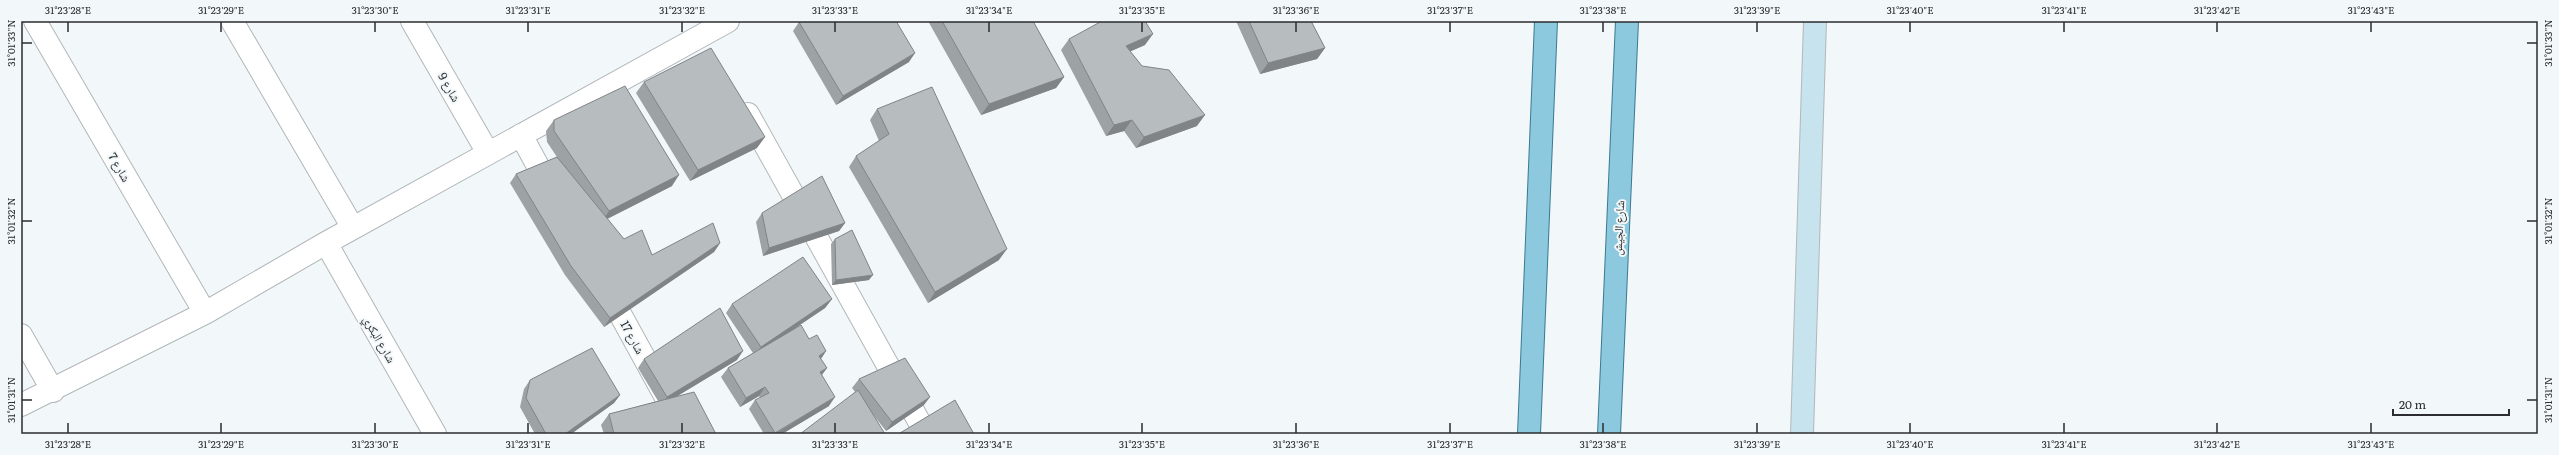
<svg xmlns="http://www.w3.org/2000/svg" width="2559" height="455" font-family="Literata,'Noto Naskh Arabic',serif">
	<rect width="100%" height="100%" fill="#f2f7f9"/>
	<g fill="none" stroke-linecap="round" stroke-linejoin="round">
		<defs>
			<path id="street" d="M35,21L205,313
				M232,21L353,228
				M412,21L488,153
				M748,114L926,434
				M521,135L552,192
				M326,243L435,434
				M607,290L686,434
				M21,335L53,391
				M21,405L205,313L326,243L728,21"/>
			<path id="secondary" d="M1802,434L1815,21"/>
			<path id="primary" d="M1529,434L1546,21
				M1609,434L1627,21"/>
		</defs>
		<!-- street casing -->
		<use href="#street" stroke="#b2b7b9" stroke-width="24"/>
		<!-- secondary casing -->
		<use href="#secondary" stroke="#b2b7b9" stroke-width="24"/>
		<!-- primary casing -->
		<use href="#primary" stroke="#397a92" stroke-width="24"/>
		<!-- street -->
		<use href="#street" stroke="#fff" stroke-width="22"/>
		<!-- secondary -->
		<use href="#secondary" stroke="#c6e3ee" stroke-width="22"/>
		<!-- primary -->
		<use href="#primary" stroke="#8cc8de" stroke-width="22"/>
	</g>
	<!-- wall -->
	<path fill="#9da3a4" d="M928,21H1033L1064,77L1056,88L981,115Z
		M1236,21H1311L1325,48L1317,59L1260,74Z
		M799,22L909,62L836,105L793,31Z
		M1069,39L1145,45L1130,51L1142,66L1197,126L1136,148L1124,131L1106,136L1061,50Z
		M644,82L757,148L690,181L636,93Z
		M877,109L999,260L928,303L849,167L856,156L879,141L870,120Z
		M554,120L672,186L607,219L624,239L652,255L720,243L714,252L604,327L565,275L510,183L516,174L557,157L547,142L546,131Z
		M762,213L845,223L839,231L763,256L756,222Z
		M835,239L869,280L832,285L831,244Z
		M832,299L825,308L794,329L809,339L826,351L821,359L827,368L822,375L829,406L782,434H764L749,409L755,400L760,398L759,396L740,407L721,377L728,368L753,353L726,313L732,304Z
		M644,359L737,360L677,396L716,434H604L601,425L609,414L658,401L638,368Z
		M859,379L924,405L886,431L852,388Z
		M530,380L620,395L614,403L571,434H535L520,407L524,389Z"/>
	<!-- shaded-wall -->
	<path fill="#808486" d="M1153,34L1145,45L1118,57L1126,46Z
		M1325,48L1317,59L1260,74L1268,63Z
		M915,53L909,62L836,105L843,96Z
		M1064,77L1056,88L981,115L989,104Z
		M1205,115L1197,126L1136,148L1144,137Z
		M1132,120L1124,131L1106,136L1114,125Z
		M765,137L757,148L690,181L698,170Z
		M679,175L672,186L601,222L609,211Z
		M845,223L839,231L763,256L769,248Z
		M720,243L714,252L604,327L610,318Z
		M1007,249L999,260L928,303L935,292Z
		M873,275L869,280L832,285L836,280Z
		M832,299L825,308L755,355L761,347Z
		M743,351L737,360L661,406L667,397Z
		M826,351L820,360L819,356Z
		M827,368L820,377V372Z
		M765,387L759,396L740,407L746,398Z
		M620,395L614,403L571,434H565Z
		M835,397L829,406L782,434H775Z
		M930,397L924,405L886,431L892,422Z"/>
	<!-- building -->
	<path fill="#b7bdbf" stroke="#808486" d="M802,21H896L915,53L843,96L799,22Z
		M942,21H1033L1064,77L989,104Z
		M1102,21H1145L1153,34L1126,46L1142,66L1169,70L1205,115L1144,137L1132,120L1114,125L1069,39Z
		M1249,21H1311L1325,48L1268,63Z
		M711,48L765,137L698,170L644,82Z
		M625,86L679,175L609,211L554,131V120Z
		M932,87L1007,249L935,292L856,156L889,134L877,109Z
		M557,157L624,239L642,230L652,255L713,223L720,243L610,318L571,266L516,174Z
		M822,176L845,223L769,248L762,213Z
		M852,230L873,275L836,280L835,239Z
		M803,257L832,299L761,347L732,304Z
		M720,308L743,351L667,397L644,359Z
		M801,325L809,339L817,335L826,351L819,356L827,368L820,372L835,397L775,433L755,400L769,393L765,387L746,398L728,368Z
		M592,348L620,395L565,434H546L526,398L530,380Z
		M905,358L930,397L892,422L859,379Z
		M858,390L885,434H800Z
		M694,392L716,434H614L609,414Z
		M955,400L974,434H900V433Z"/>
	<!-- ticks -->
	<path fill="none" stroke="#2b2d2e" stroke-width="1.5" d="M68,22V32M221,22V32M375,22V32M528,22V32M682,22V32M835,22V32M989,22V32M1142,22V32M1296,22V32M1450,22V32M1603,22V32M1757,22V32M1910,22V32M2064,22V32M2217,22V32M2371,22V32M22,43H32M2527,43H2537M22,221H32M2527,221H2537M22,400H32M2527,400H2537M68,423V433M221,423V433M375,423V433M528,423V433M682,423V433M835,423V433M989,423V433M1142,423V433M1296,423V433M1450,423V433M1603,423V433M1757,423V433M1910,423V433M2064,423V433M2217,423V433M2371,423V433"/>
	<g text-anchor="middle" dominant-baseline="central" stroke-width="4" stroke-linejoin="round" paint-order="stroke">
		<!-- street labels -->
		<g font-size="12" fill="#2b2d2e" stroke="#f2f7f9">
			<text transform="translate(450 87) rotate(60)">شارع 9</text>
			<text transform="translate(120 167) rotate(60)">شارع 7</text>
			<text transform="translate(1618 228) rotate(-87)">شارع الجيش</text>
			<text transform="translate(633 337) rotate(61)">شارع 17</text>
			<text transform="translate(380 339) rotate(60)">شارع البكري</text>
		</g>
	</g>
	<!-- border -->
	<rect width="2559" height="455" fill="none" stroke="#f2f7f9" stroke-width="44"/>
	<!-- scale -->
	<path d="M2393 409v6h116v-6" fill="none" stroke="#2b2d2e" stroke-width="2"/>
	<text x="2399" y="409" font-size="12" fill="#2b2d2e" stroke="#f2f7f9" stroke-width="3" paint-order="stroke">20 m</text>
	<rect x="22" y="22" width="2515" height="411" fill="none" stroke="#2b2d2e" stroke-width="1.5"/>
	<g font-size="10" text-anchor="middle" fill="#2b2d2e">
		<text x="68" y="14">31°23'28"E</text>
		<text x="221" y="14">31°23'29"E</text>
		<text x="375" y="14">31°23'30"E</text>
		<text x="528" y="14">31°23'31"E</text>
		<text x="682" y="14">31°23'32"E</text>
		<text x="835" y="14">31°23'33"E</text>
		<text x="989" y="14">31°23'34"E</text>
		<text x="1142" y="14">31°23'35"E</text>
		<text x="1296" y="14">31°23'36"E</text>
		<text x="1450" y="14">31°23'37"E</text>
		<text x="1603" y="14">31°23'38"E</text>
		<text x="1757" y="14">31°23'39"E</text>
		<text x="1910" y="14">31°23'40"E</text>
		<text x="2064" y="14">31°23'41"E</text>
		<text x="2217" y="14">31°23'42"E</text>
		<text x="2371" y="14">31°23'43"E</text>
		<text transform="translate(11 43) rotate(-90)" y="4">31°01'33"N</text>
		<text transform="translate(2548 43) rotate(-90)" y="4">31°01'33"N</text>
		<text transform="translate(11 221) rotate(-90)" y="4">31°01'32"N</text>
		<text transform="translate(2548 221) rotate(-90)" y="4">31°01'32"N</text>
		<text transform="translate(11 400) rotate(-90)" y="4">31°01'31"N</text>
		<text transform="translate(2548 400) rotate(-90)" y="4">31°01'31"N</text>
		<text x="68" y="448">31°23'28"E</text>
		<text x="221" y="448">31°23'29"E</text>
		<text x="375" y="448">31°23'30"E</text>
		<text x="528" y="448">31°23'31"E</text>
		<text x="682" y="448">31°23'32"E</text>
		<text x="835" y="448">31°23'33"E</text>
		<text x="989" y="448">31°23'34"E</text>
		<text x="1142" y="448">31°23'35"E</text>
		<text x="1296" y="448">31°23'36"E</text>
		<text x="1450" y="448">31°23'37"E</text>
		<text x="1603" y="448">31°23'38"E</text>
		<text x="1757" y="448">31°23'39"E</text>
		<text x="1910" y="448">31°23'40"E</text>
		<text x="2064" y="448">31°23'41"E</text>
		<text x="2217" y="448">31°23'42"E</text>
		<text x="2371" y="448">31°23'43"E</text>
	</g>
</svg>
